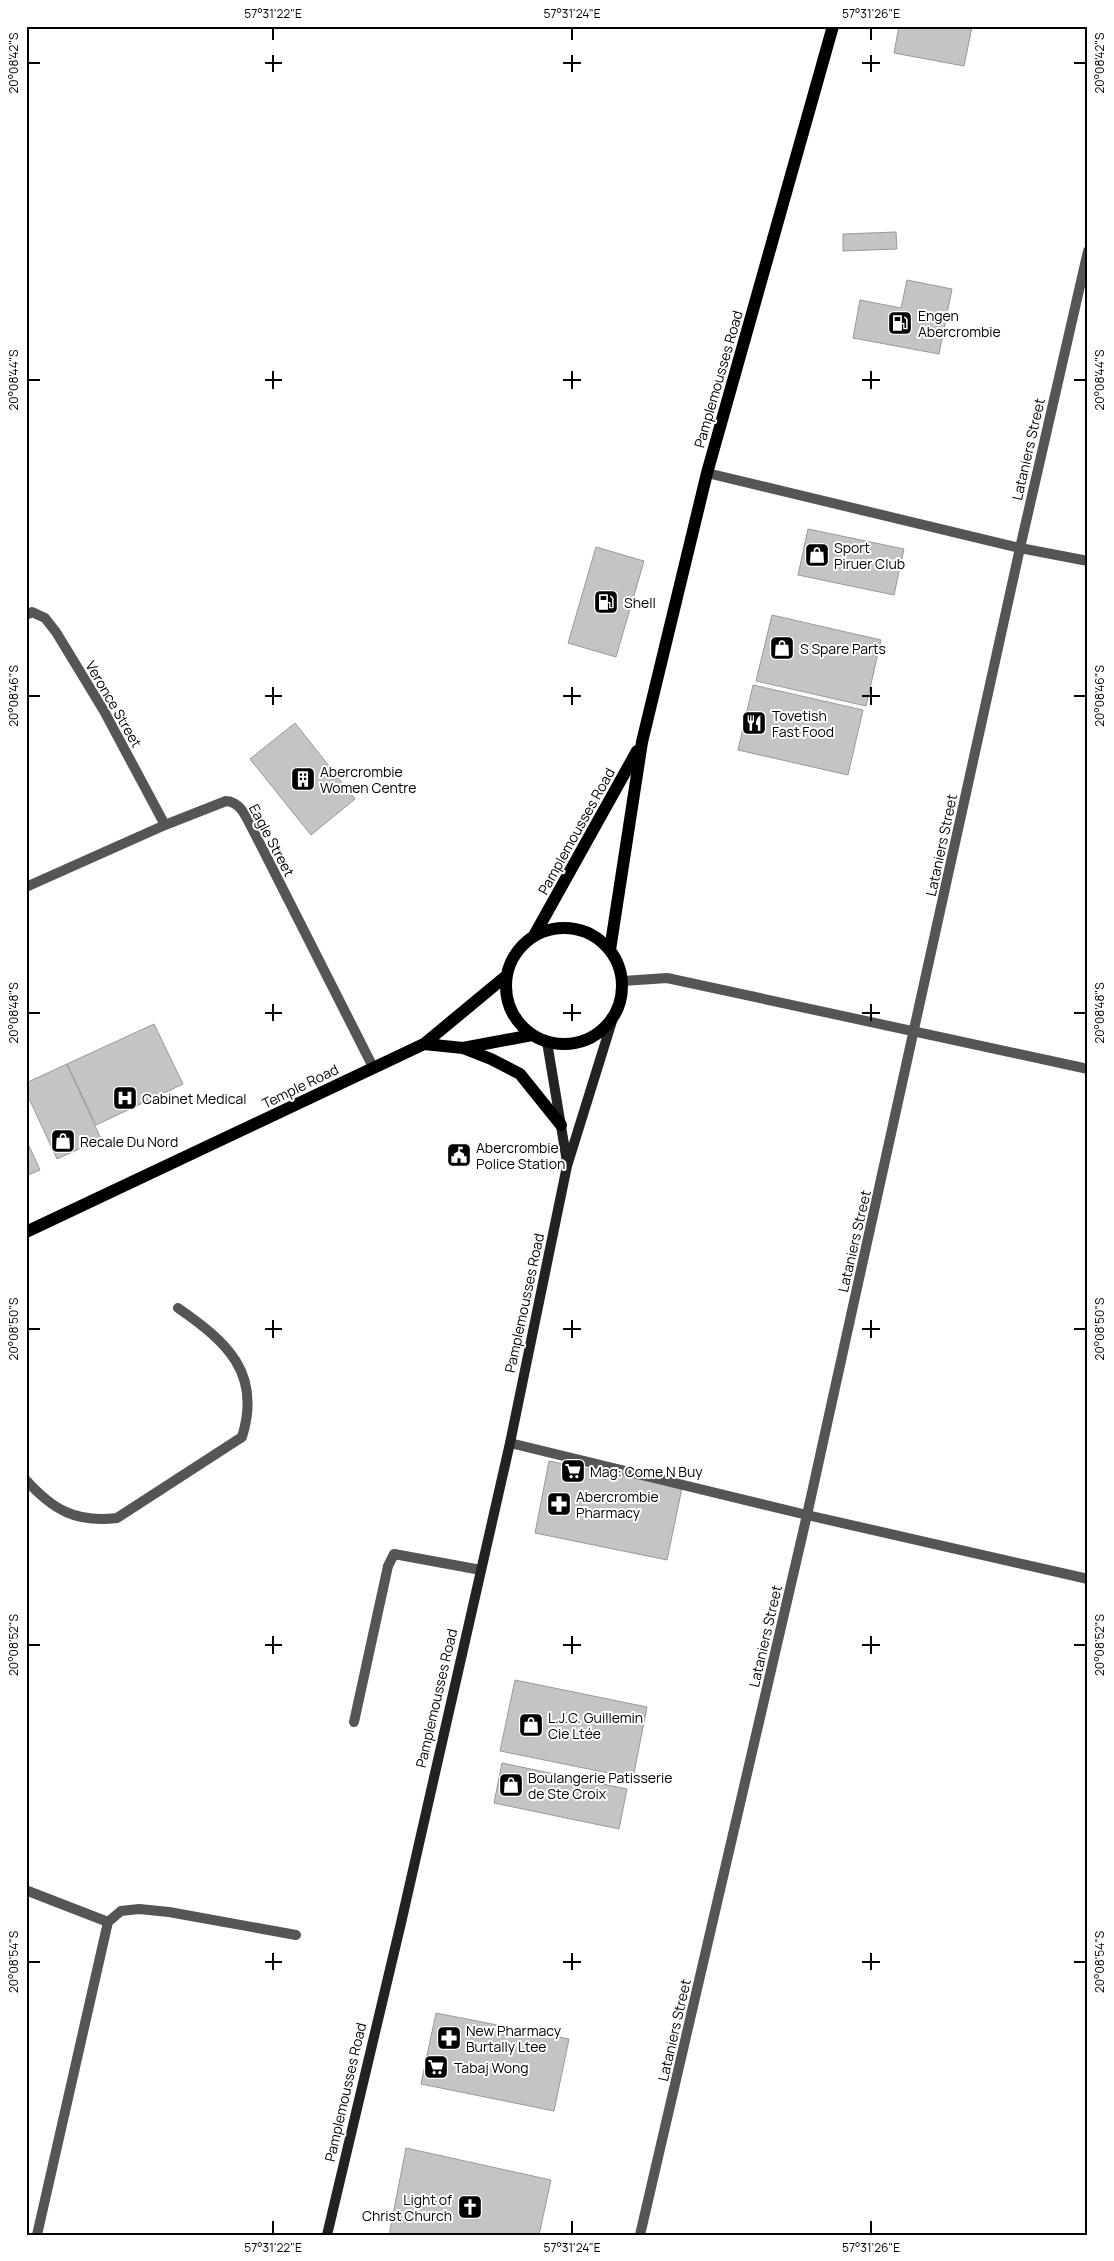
<svg xmlns="http://www.w3.org/2000/svg" width="1114" height="2261" font-family="Manrope,sans-serif">
	<rect width="100%" height="100%" fill="#fff"/>
	<!-- building -->
	<path fill="#c4c4c4" stroke="#999" d="M899,26L972,27L964,66L894,53Z
		M896,232L897,249L843,251V234Z
		M907,280L952,289L939,354L853,338L860,300L901,308Z
		M808,529L904,549L894,595L798,575Z
		M596,547L644,561L616,657L568,643Z
		M772,615L881,640L866,706L756,681Z
		M753,685L863,710L848,775L738,750Z
		M295,723L355,799L311,835L250,759Z
		M154,1024L183,1084L96,1125L67,1064Z
		M67,1064L101,1139L57,1159L26,1092V1083Z
		M26,1139L40,1170L26,1176Z
		M549,1461L682,1488L667,1560L535,1533Z
		M515,1680L647,1707L633,1778L500,1751Z
		M502,1763L627,1789L619,1829L494,1803Z
		M436,2013L569,2039L554,2111L421,2084Z
		M406,2148L551,2180L539,2235H389Z"/>
	<g fill="none" stroke-linecap="round" stroke-linejoin="round">
		<!-- service -->
		<path stroke="#555" stroke-width="10" d="M26,1480C53,1510 76,1523 117,1518L242,1437C262,1373 227,1342 178,1308
			M354,1722L388,1566L394,1554L481,1570"/>
		<!-- minor -->
		<path stroke="#555" stroke-width="10" d="M707,473L1020,548L1088,561
			M26,615L32,612L45,618L56,632L104,711L165,825
			M26,887L165,825L226,801C242,802 247,820 254,832L373,1067
			M623,981L667,978L1088,1069
			M510,1443L807,1515L1088,1579
			M28,1891L108,1922
			M37,2235L108,1922L121,1911L139,1909L169,1912L296,1935
			M640,2235L807,1515L1020,548L1088,251"/>
		<!-- secondary -->
		<path stroke="#222" stroke-width="10" d="M547,1042L567,1162
			M327,2235L401,1923L510,1443L567,1166L613,1018"/>
		<!-- primary -->
		<path stroke="#000" stroke-width="12" d="M506 986a58 58 0 1 1 116 0a58 58 0 1 1-116 0Z
			M535,934L637,751
			M610,950L642,742L707,473L833,26
			M424,1044L463,1048L532,1035
			M463,1048L491,1059L520,1074L561,1125
			M26,1232L424,1044L506,976"/>
	</g>
	<!-- ticks -->
	<path fill="none" stroke="#000" stroke-width="2" d="M273,28V40M572,28V40M871,28V40M273,55V72M572,55V72M871,55V72M28,63H40M265,63H282M563,63H581M862,63H880M1074,63H1086M273,371V389M572,371V389M871,371V389M28,380H40M265,380H282M563,380H581M862,380H880M1074,380H1086M273,687V705M572,687V705M871,687V705M28,696H40M265,696H282M563,696H581M862,696H880M1074,696H1086M273,1004V1021M572,1004V1021M871,1004V1021M28,1013H40M265,1013H282M563,1013H581M862,1013H880M1074,1013H1086M273,1320V1338M572,1320V1338M871,1320V1338M28,1329H40M265,1329H282M563,1329H581M862,1329H880M1074,1329H1086M273,1636V1654M572,1636V1654M871,1636V1654M28,1645H40M265,1645H282M563,1645H581M862,1645H880M1074,1645H1086M273,1953V1970M572,1953V1970M871,1953V1970M28,1962H40M265,1962H282M563,1962H581M862,1962H880M1074,1962H1086M273,2221V2234M572,2221V2234M871,2221V2234"/>
	<!-- icons -->
	<defs>
		<symbol id="fuel-square" viewBox="-11 -11 22 22"><rect x="-9" y="-9" width="18" height="18" rx="4" fill="#000" stroke="#fff"/><path d="M-5.5-6h7V0h2V4h1.3V-2.5L3-4.5l.8-.8L6-3V5H2.5V1h-1V6h-7ZM-4.2-4.7v3.2H.2V-4.7Z" fill="#fff"/></symbol>
		<symbol id="shop-square" viewBox="-11 -11 22 22"><rect x="-9" y="-9" width="18" height="18" rx="4" fill="#000" stroke="#fff"/><path d="M-5-2.5h2.3a2.7 3.5 0 0 1 5.4 0H5L5.5 6h-11ZM-1.5-2.5h3a1.5 2.3 0 0 0-3 0Z" fill="#fff"/></symbol>
		<symbol id="restaurant-square" viewBox="-11 -11 22 22"><rect x="-9" y="-9" width="18" height="18" rx="4" fill="#000" stroke="#fff"/><path d="M-5-6h1v4h1v-4h1v4h1v-4h1v5L-1.5 .5V6h-2V.5L-5-1ZM5-6V6H3V1.5H1.5Q1.5-4 5-6Z" fill="#fff"/></symbol>
		<symbol id="building-square" viewBox="-11 -11 22 22"><rect x="-9" y="-9" width="18" height="18" rx="4" fill="#000" stroke="#fff"/><path d="M-4-6H4V6H1V3H-1V6H-4ZM-2.5-4.3h1.7v1.8h-1.7ZM.8-4.3h1.7v1.8H.8ZM-2.5-1h1.7V.8h-1.7ZM.8-1h1.7V.8H.8Z" fill="#fff"/></symbol>
		<symbol id="hospital-square" viewBox="-11 -11 22 22"><rect x="-9" y="-9" width="18" height="18" rx="4" fill="#000" stroke="#fff"/><path d="M-5-5h3v3.5h4V-5h3V5h-3V1.5h-4V5h-3Z" fill="#fff"/></symbol>
		<symbol id="civic-square" viewBox="-11 -11 22 22"><rect x="-9" y="-9" width="18" height="18" rx="4" fill="#000" stroke="#fff"/><path d="M-.6-6.5H3V-4.5H.6V-3L4-1V1h2V6H-6V1h2V-1L-.6-3ZM-1.2 2.5V6h2.4V2.5Z" fill="#fff"/></symbol>
		<symbol id="supermarket-square" viewBox="-11 -11 22 22"><rect x="-9" y="-9" width="18" height="18" rx="4" fill="#000" stroke="#fff"/><path d="M-6-5.5h2.5l.6 2H6L4.5 2H-2.5L-4.4-4H-6ZM-1.5 3.2a1.3 1.3 0 1 0 .1 0ZM3 3.2a1.3 1.3 0 1 0 .1 0Z" fill="#fff"/></symbol>
		<symbol id="pharmacy-square" viewBox="-11 -11 22 22"><rect x="-9" y="-9" width="18" height="18" rx="4" fill="#000" stroke="#fff"/><path d="M-2-6h4v4h4v4h-4v4h-4v-4h-4v-4h4Z" fill="#fff"/></symbol>
		<symbol id="church-square" viewBox="-11 -11 22 22"><rect x="-9" y="-9" width="18" height="18" rx="4" fill="#000" stroke="#fff"/><path d="M-1.2-6h2.4v3.5h3.3v2.4h-3.3V6h-2.4V-.1h-3.3v-2.4h3.3Z" fill="#fff"/></symbol>
	</defs>
	<g fill-rule="evenodd">
		<use href="#fuel-square" x="886" y="309" width="28" height="28"/>
		<use href="#shop-square" x="803" y="541" width="28" height="28"/>
		<use href="#fuel-square" x="592" y="588" width="28" height="28"/>
		<use href="#shop-square" x="768" y="634" width="28" height="28"/>
		<use href="#restaurant-square" x="740" y="709" width="28" height="28"/>
		<use href="#building-square" x="289" y="765" width="28" height="28"/>
		<use href="#hospital-square" x="111" y="1084" width="28" height="28"/>
		<use href="#shop-square" x="49" y="1127" width="28" height="28"/>
		<use href="#civic-square" x="445" y="1141" width="28" height="28"/>
		<use href="#supermarket-square" x="559" y="1457" width="28" height="28"/>
		<use href="#pharmacy-square" x="545" y="1490" width="28" height="28"/>
		<use href="#shop-square" x="517" y="1711" width="28" height="28"/>
		<use href="#shop-square" x="497" y="1771" width="28" height="28"/>
		<use href="#pharmacy-square" x="435" y="2024" width="28" height="28"/>
		<use href="#supermarket-square" x="422" y="2053" width="28" height="28"/>
		<use href="#church-square" x="456" y="2193" width="28" height="28"/>
	</g>
	<g text-anchor="middle" dominant-baseline="central" stroke-width="4" stroke-linejoin="round" paint-order="stroke">
		<!-- poi labels -->
		<g font-size="14" fill="#000" stroke="#fff" text-anchor="start">
			<text x="918" y="315">Engen<tspan x="918" dy="16">Abercrombie</tspan></text>
			<text x="834" y="547">Sport<tspan x="834" dy="16">Piruer Club</tspan></text>
			<text x="624" y="602">Shell</text>
			<text x="800" y="648">S Spare Parts</text>
			<text x="772" y="715">Tovetish<tspan x="772" dy="16">Fast Food</tspan></text>
			<text x="320" y="771">Abercrombie<tspan x="320" dy="16">Women Centre</tspan></text>
			<text x="142" y="1098">Cabinet Medical</text>
			<text x="80" y="1141">Recale Du Nord</text>
			<text x="476" y="1147">Abercrombie<tspan x="476" dy="16">Police Station</tspan></text>
			<text x="590" y="1471">Mag: Come N Buy</text>
			<text x="576" y="1496">Abercrombie<tspan x="576" dy="16">Pharmacy</tspan></text>
			<text x="548" y="1717">L.J.C. Guillemin<tspan x="548" dy="16">Cie Ltée</tspan></text>
			<text x="528" y="1777">Boulangerie Patisserie<tspan x="528" dy="16">de Ste Croix</tspan></text>
			<text x="466" y="2030">New Pharmacy<tspan x="466" dy="16">Burtally Ltee</tspan></text>
			<text x="454" y="2067">Tabaj Wong</text>
			<text x="452" y="2199" text-anchor="end">Light of<tspan x="452" dy="16">Christ Church</tspan></text>
		</g>
		<!-- street labels -->
		<g font-size="14" fill="#000" stroke="#fff">
			<text transform="translate(718 379) rotate(-74)">Pamplemousses Road</text>
			<text transform="translate(1028 449) rotate(-77)">Lataniers Street</text>
			<text transform="translate(114 704) rotate(60)">Veronce Street</text>
			<text transform="translate(576 831) rotate(-61)">Pamplemousses Road</text>
			<text transform="translate(272 840) rotate(62)">Eagle Street</text>
			<text transform="translate(941 845) rotate(-78)">Lataniers Street</text>
			<text transform="translate(300 1086) rotate(-26)">Temple Road</text>
			<text transform="translate(854 1241) rotate(-77)">Lataniers Street</text>
			<text transform="translate(524 1303) rotate(-78)">Pamplemousses Road</text>
			<text transform="translate(765 1636) rotate(-77)">Lataniers Street</text>
			<text transform="translate(436 1698) rotate(-77)">Pamplemousses Road</text>
			<text transform="translate(674 2030) rotate(-77)">Lataniers Street</text>
			<text transform="translate(345 2092) rotate(-77)">Pamplemousses Road</text>
		</g>
	</g>
	<!-- border -->
	<rect width="1114" height="2261" fill="none" stroke="#ffffff" stroke-width="55"/>
	<rect x="28" y="28" width="1058" height="2206" fill="none" stroke="#000" stroke-width="2"/>
	<g font-size="12" text-anchor="middle" fill="#000">
		<text x="273" y="18">57°31'22"E</text>
		<text x="572" y="18">57°31'24"E</text>
		<text x="871" y="18">57°31'26"E</text>
		<text transform="translate(14 63) rotate(-90)" y="4">20°08'42"S</text>
		<text transform="translate(1100 63) rotate(-90)" y="4">20°08'42"S</text>
		<text transform="translate(14 380) rotate(-90)" y="4">20°08'44"S</text>
		<text transform="translate(1100 380) rotate(-90)" y="4">20°08'44"S</text>
		<text transform="translate(14 696) rotate(-90)" y="4">20°08'46"S</text>
		<text transform="translate(1100 696) rotate(-90)" y="4">20°08'46"S</text>
		<text transform="translate(14 1013) rotate(-90)" y="4">20°08'48"S</text>
		<text transform="translate(1100 1013) rotate(-90)" y="4">20°08'48"S</text>
		<text transform="translate(14 1329) rotate(-90)" y="4">20°08'50"S</text>
		<text transform="translate(1100 1329) rotate(-90)" y="4">20°08'50"S</text>
		<text transform="translate(14 1645) rotate(-90)" y="4">20°08'52"S</text>
		<text transform="translate(1100 1645) rotate(-90)" y="4">20°08'52"S</text>
		<text transform="translate(14 1962) rotate(-90)" y="4">20°08'54"S</text>
		<text transform="translate(1100 1962) rotate(-90)" y="4">20°08'54"S</text>
		<text x="273" y="2252">57°31'22"E</text>
		<text x="572" y="2252">57°31'24"E</text>
		<text x="871" y="2252">57°31'26"E</text>
	</g>
</svg>
